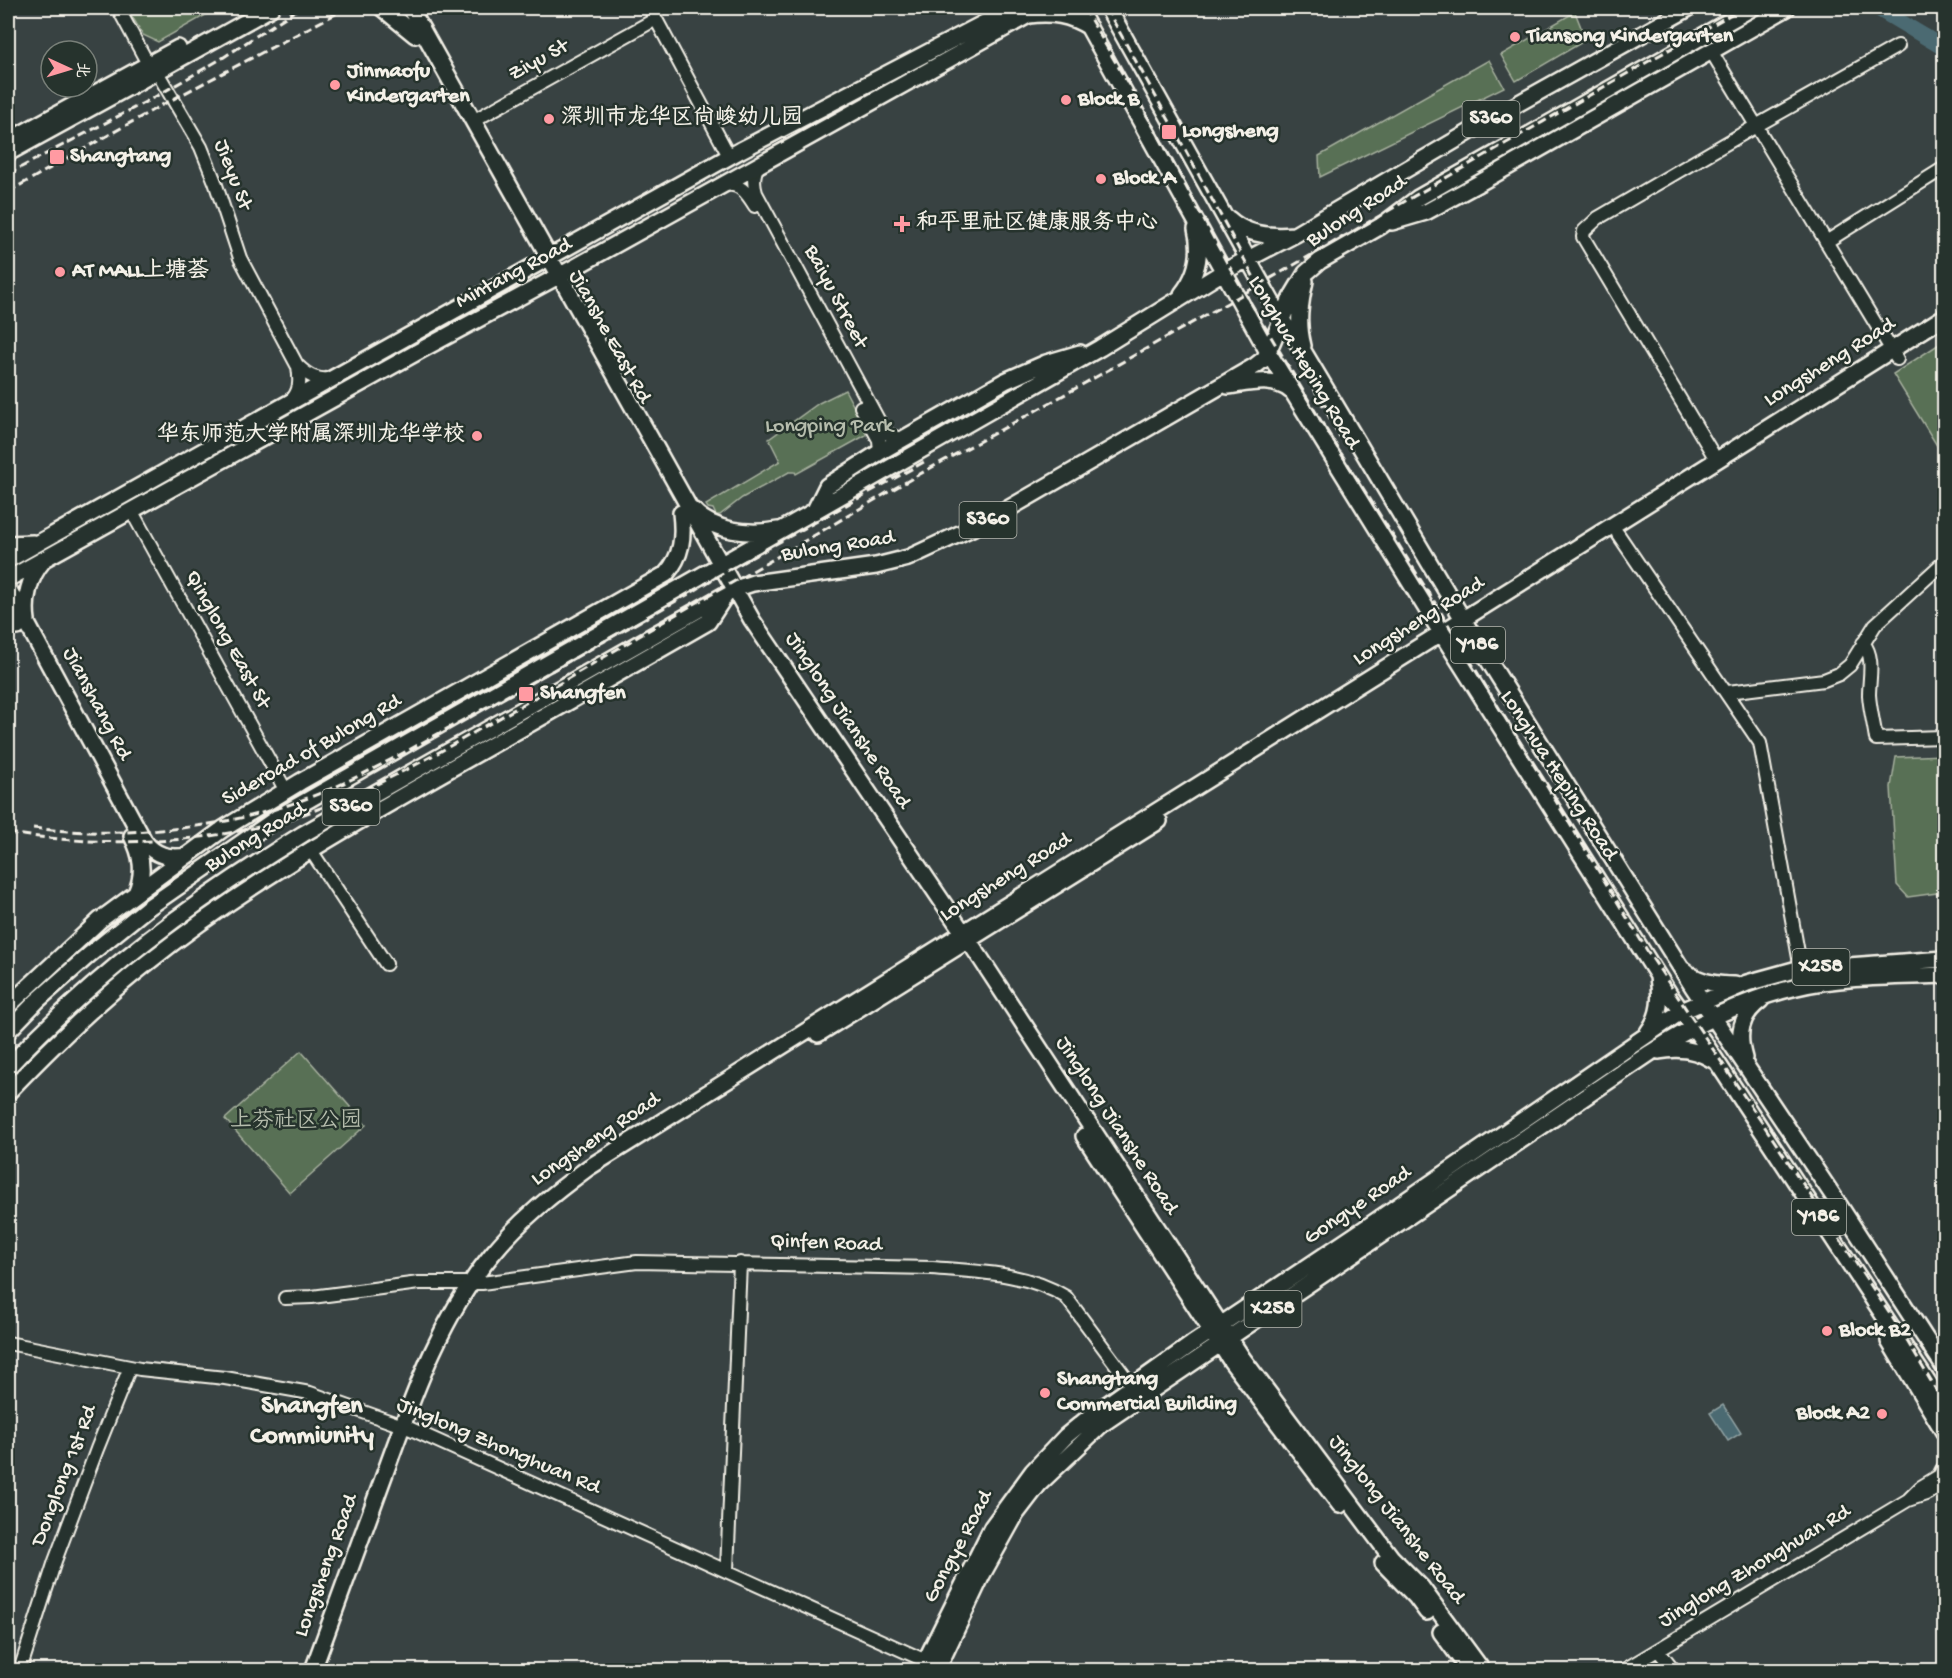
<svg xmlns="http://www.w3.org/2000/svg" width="1952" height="1678" font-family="'Gochi Hand','LXGW WenKai TC',sans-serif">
	<rect width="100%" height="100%" fill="#384242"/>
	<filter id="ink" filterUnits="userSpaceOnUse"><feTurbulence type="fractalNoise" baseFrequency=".0167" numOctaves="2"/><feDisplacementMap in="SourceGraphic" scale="12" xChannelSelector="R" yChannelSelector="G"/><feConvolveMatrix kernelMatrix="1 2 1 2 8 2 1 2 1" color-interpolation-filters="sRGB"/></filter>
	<g filter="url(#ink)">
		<!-- green -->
		<path fill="#586f54" stroke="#a6b09e" stroke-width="1.5" d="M127,8H218L158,42L143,35Z
			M1575,12L1586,40L1516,81L1501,55Z
			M1489,60L1504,87L1320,177L1319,156Z
			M1944,341V457L1893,374Z
			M845,390L864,426L866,435L796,474L795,472H789L742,498L720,515H716L713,509L708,508L706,505L780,461L769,439L819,403Z
			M1944,755V892L1908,897L1897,885L1891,787L1896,757Z
			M301,1051L366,1125L290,1193L225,1119Z"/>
		<!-- water -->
		<path fill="#4b6a72" stroke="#8fa0a1" stroke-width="1.5" d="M1723,1405L1741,1433L1728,1441L1710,1413Z"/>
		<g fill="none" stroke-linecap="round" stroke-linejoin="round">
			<!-- river -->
			<path stroke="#4b6a72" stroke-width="16" d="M1877,8L1944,48"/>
			<defs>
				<path id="minor" d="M118,8L148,64L157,72L201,147L215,182L240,258L297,365C308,376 317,381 333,379
					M650,8L729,156
					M1711,51L1897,359
					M473,121L656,19
					M761,163C753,170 753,183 756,193L882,427L888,434L902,440
					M723,185C740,182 747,193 755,206
					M1826,242L1944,168
					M290,402C301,391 300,380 298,366
					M861,407L879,440L880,452
					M1717,461L1583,237L1584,231L1598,218L1756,126L1898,46
					M131,510L286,791
					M1618,534L1760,743L1801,969
					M1863,643C1875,657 1869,678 1869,695C1870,710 1874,724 1876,739L1944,737
					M1728,692L1824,680L1839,674L1850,665L1875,625L1944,562
					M310,849L386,964
					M285,1298L312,1297L419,1283H482L637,1262L932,1268C978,1272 1026,1272 1066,1297L1132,1386
					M8,1343L140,1369L225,1378L310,1393L411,1429L946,1670
					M1909,1499L1921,1487L1944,1473
					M727,1570L740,1263
					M1658,1650L1674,1670
					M20,1670L55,1561L97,1449L130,1367
					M1624,1670L1908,1500L1926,1494L1944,1484"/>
				<path id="major" d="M382,8L415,35
					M410,8L752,620L981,959L1243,1359L1391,1557L1421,1587L1482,1670
					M1078,8L1268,352L1447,642L1670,995L1705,1044L1944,1407
					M1108,8L1282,320L1305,354L1467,626L1693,987L1832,1194L1944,1367
					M1029,15C1052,12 1070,15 1089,27
					M8,141L178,48
					M8,153L138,82L271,8
					M1229,219C1246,235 1271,237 1293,235
					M1392,222L1426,212L1483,181L1787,8
					M1182,294C1197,275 1202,253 1196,229
					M1303,346C1297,324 1300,303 1305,281
					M1228,386C1249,383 1273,376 1291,391
					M694,511C714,532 750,535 778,530
					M814,512L827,486L880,452L1005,381L1046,363L1080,353
					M8,544L33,543
					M8,560L741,150L1013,8
					M8,579L421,350L577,266L1041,8
					M8,588L144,841C155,856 169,859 187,856
					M8,617L18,627
					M27,620C24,600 29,577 43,561
					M132,836C142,855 145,873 136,893
					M1684,970C1697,982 1718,985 1735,985
					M8,1006L100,920L223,829L300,782L666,574C682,556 684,537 681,513
					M8,1031L37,1001L89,955L146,909L280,816L1100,348L1223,272L1296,234L1519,103L1689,8
					M1648,1032C1661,1015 1661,997 1658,977
					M818,1034L1159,821
					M1659,1051C1678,1047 1696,1049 1713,1060
					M1744,1058C1737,1034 1740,1015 1761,1000
					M8,1067C96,973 194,901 303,834L735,589L753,583L876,566L908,558L987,521L1255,366L1264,359L1268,352L1291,298L1306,273L1320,261L1381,226L1418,198L1752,8
					M8,1092C51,1047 97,1002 147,963C241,888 344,829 448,770C535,721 621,672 708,622L725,596
					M1084,1136L1231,1361L1340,1505
					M1889,1341L1944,1432
					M1942,1474L1944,1470
					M1940,1486L1944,1485
					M1383,1563L1416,1597L1427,1612
					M1441,1632L1469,1670
					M313,1670C337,1605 361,1539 385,1473C413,1396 440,1317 493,1253C520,1220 554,1193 588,1168C1039,882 1493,602 1944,317
					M921,1670L992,1527L1033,1471L1066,1436L1088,1418L1192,1344L1370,1225L1682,1011L1747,983L1794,970L1944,959
					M937,1670L982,1575L1016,1514L1039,1484L1102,1424L1650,1053C1696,1024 1744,999 1797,987C1844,976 1896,977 1944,975"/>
			</defs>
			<!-- minor casing -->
			<use href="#minor" stroke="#f4f1e8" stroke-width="16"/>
			<!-- major casing -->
			<use href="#major" stroke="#f4f1e8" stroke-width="20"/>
			<!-- minor -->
			<use href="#minor" stroke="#26332d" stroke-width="12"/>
			<!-- major -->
			<use href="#major" stroke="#26332d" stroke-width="15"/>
			<!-- rail -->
			<path stroke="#f4f1e8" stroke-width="3" stroke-dasharray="9 4.5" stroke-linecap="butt" d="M1084,8L1160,138L1226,261L1324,426L1432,598L1648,952L1900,1329L1944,1403
				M1106,8L1174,129L1340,437
				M8,174L153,98L221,59L299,8
				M8,192L160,106L347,8
				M33,828C112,837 195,832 272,810C335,792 395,758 452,726C533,682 613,636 694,591L716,577L924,462
				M8,833C104,847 205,846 298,816C386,787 463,738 543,693C597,662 649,629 703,599C760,567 817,534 873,501C912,478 952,456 993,434C1067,394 1141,351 1215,310C1391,210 1566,108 1742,8
				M1919,1345L1944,1382"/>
		</g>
	</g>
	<!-- markers -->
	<g fill="#ff9aa2" stroke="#26332d" stroke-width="2">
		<circle cx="1515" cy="37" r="6"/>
		<circle cx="335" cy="85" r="6"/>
		<circle cx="1066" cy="100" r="6"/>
		<circle cx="549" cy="119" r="6"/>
		<rect x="1161" y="124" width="16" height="16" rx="3"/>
		<rect x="49" y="149" width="16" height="16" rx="3"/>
		<circle cx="1101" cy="179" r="6"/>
		<path d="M899 215h6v6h6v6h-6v6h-6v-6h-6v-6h6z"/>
		<circle cx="60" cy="272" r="6"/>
		<circle cx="477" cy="436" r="6"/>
		<rect x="518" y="686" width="16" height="16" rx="3"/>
		<circle cx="1827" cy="1331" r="6"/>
		<circle cx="1045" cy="1393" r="6"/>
		<circle cx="1882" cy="1414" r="6"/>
	</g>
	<g text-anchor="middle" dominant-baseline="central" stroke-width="5" stroke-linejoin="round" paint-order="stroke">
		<!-- shield labels -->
		<g fill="#26332d" stroke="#b6b8b0" stroke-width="1.5">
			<rect x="1462.5" y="101" width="57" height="36" rx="4.5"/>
			<rect x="959.5" y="502" width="57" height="36" rx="4.5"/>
			<rect x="1451" y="627" width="54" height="36" rx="4.5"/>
			<rect x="322.5" y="789" width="57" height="36" rx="4.5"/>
			<rect x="1792.5" y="949" width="57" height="36" rx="4.5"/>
			<rect x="1792" y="1199" width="54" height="36" rx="4.5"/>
			<rect x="1244.5" y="1291" width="57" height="36" rx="4.5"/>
		</g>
		<g font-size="21" font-weight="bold" fill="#f4f1e8">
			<text x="1491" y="119">S360</text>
			<text x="988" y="520">S360</text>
			<text x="1478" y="645">Y186</text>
			<text x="351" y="807">S360</text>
			<text x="1821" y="967">X258</text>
			<text x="1819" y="1217">Y186</text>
			<text x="1273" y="1309">X258</text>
		</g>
		<!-- poi labels -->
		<g font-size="22" font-weight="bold" fill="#f4f1e8" stroke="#26332d" text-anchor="start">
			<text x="1527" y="37">Tiansong Kindergarten</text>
			<text x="347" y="72">Jinmaofu<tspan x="347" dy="25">Kindergarten</tspan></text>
			<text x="1078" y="100">Block B</text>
			<text x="561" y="119">深圳市龙华区尚峻幼儿园</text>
			<text x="1182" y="132">Longsheng</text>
			<text x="70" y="157">Shangtang</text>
			<text x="1113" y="179">Block A</text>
			<text x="916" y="224">和平里社区健康服务中心</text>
			<text x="72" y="272">AT MALL上塘荟</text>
			<text x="465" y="436" text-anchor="end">华东师范大学附属深圳龙华学校</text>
			<text x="540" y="694">Shangfen</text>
			<text x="1839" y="1331">Block B2</text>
			<text x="1057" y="1380">Shangtang<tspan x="1057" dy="25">Commercial Building</tspan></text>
			<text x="1870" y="1414" text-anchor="end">Block A2</text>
		</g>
		<!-- street labels -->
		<g font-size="22" fill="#f4f1e8" stroke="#26332d">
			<text transform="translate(539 61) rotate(-29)">Ziyu St</text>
			<text transform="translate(232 175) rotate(69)">Jieyu St</text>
			<text transform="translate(1357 212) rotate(-33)">Bulong Road</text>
			<text transform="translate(514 274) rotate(-28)">Mintang Road</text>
			<text transform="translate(835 297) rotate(62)">Baiyu Street</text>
			<text transform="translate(609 337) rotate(61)">Jianshe East Rd</text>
			<text transform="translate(1303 363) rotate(59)">Longhua Heping Road</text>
			<text transform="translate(1830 363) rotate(-32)">Longsheng Road</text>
			<text transform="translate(838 547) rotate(-9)">Bulong Road</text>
			<text transform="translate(1419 622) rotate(-32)">Longsheng Road</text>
			<text transform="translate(227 640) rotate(61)">Qinglong East St</text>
			<text transform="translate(96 704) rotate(62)">Jianshang Rd</text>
			<text transform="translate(847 721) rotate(56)">Jinglong Jianshe Road</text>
			<text transform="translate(312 751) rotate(-30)">Sideroad of Bulong Rd</text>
			<text transform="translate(1558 776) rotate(57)">Longhua Heping Road</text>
			<text transform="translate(256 838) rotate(-32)">Bulong Road</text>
			<text transform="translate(1006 878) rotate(-32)">Longsheng Road</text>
			<text transform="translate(1116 1126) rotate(57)">Jinglong Jianshe Road</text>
			<text transform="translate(596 1140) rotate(-34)">Longsheng Road</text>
			<text transform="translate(1358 1206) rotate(-34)">Gongye Road</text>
			<text transform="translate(826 1244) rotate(2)">Qinfen Road</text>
			<text transform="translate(498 1447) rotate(23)">Jinglong Zhonghuan Rd</text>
			<text transform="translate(65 1476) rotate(-69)">Donglong 1st Rd</text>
			<text transform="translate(1396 1520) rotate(52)">Jinglong Jianshe Road</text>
			<text transform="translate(959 1547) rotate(-62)">Gongye Road</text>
			<text transform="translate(327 1566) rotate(-70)">Longsheng Road</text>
			<text transform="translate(1755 1567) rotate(-31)">Jinglong Zhonghuan Rd</text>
		</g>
		<!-- park labels -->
		<g font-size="22" fill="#b6bdad" stroke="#26332d">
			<text x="829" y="427">Longping Park</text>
			<text x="296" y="1122">上芬社区公园</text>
		</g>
		<!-- quarter labels -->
		<g font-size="26" font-weight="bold" fill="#f4f1e8" stroke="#26332d">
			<text x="312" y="1407">Shangfen<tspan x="312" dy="30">Commiunity</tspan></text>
		</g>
	</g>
	<!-- margin -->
	<rect width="1952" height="1678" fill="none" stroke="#26332d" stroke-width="30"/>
	<rect x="15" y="15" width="1922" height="1648" fill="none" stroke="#f4f1e8" stroke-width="2" filter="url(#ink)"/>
	<!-- north arrow -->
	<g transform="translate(69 69) rotate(94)"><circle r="28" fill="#26332d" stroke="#787f78" stroke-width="1.5"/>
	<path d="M0-4.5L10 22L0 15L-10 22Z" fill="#ff9aa2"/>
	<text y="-9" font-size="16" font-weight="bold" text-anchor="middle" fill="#f4f1e8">北</text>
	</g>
</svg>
